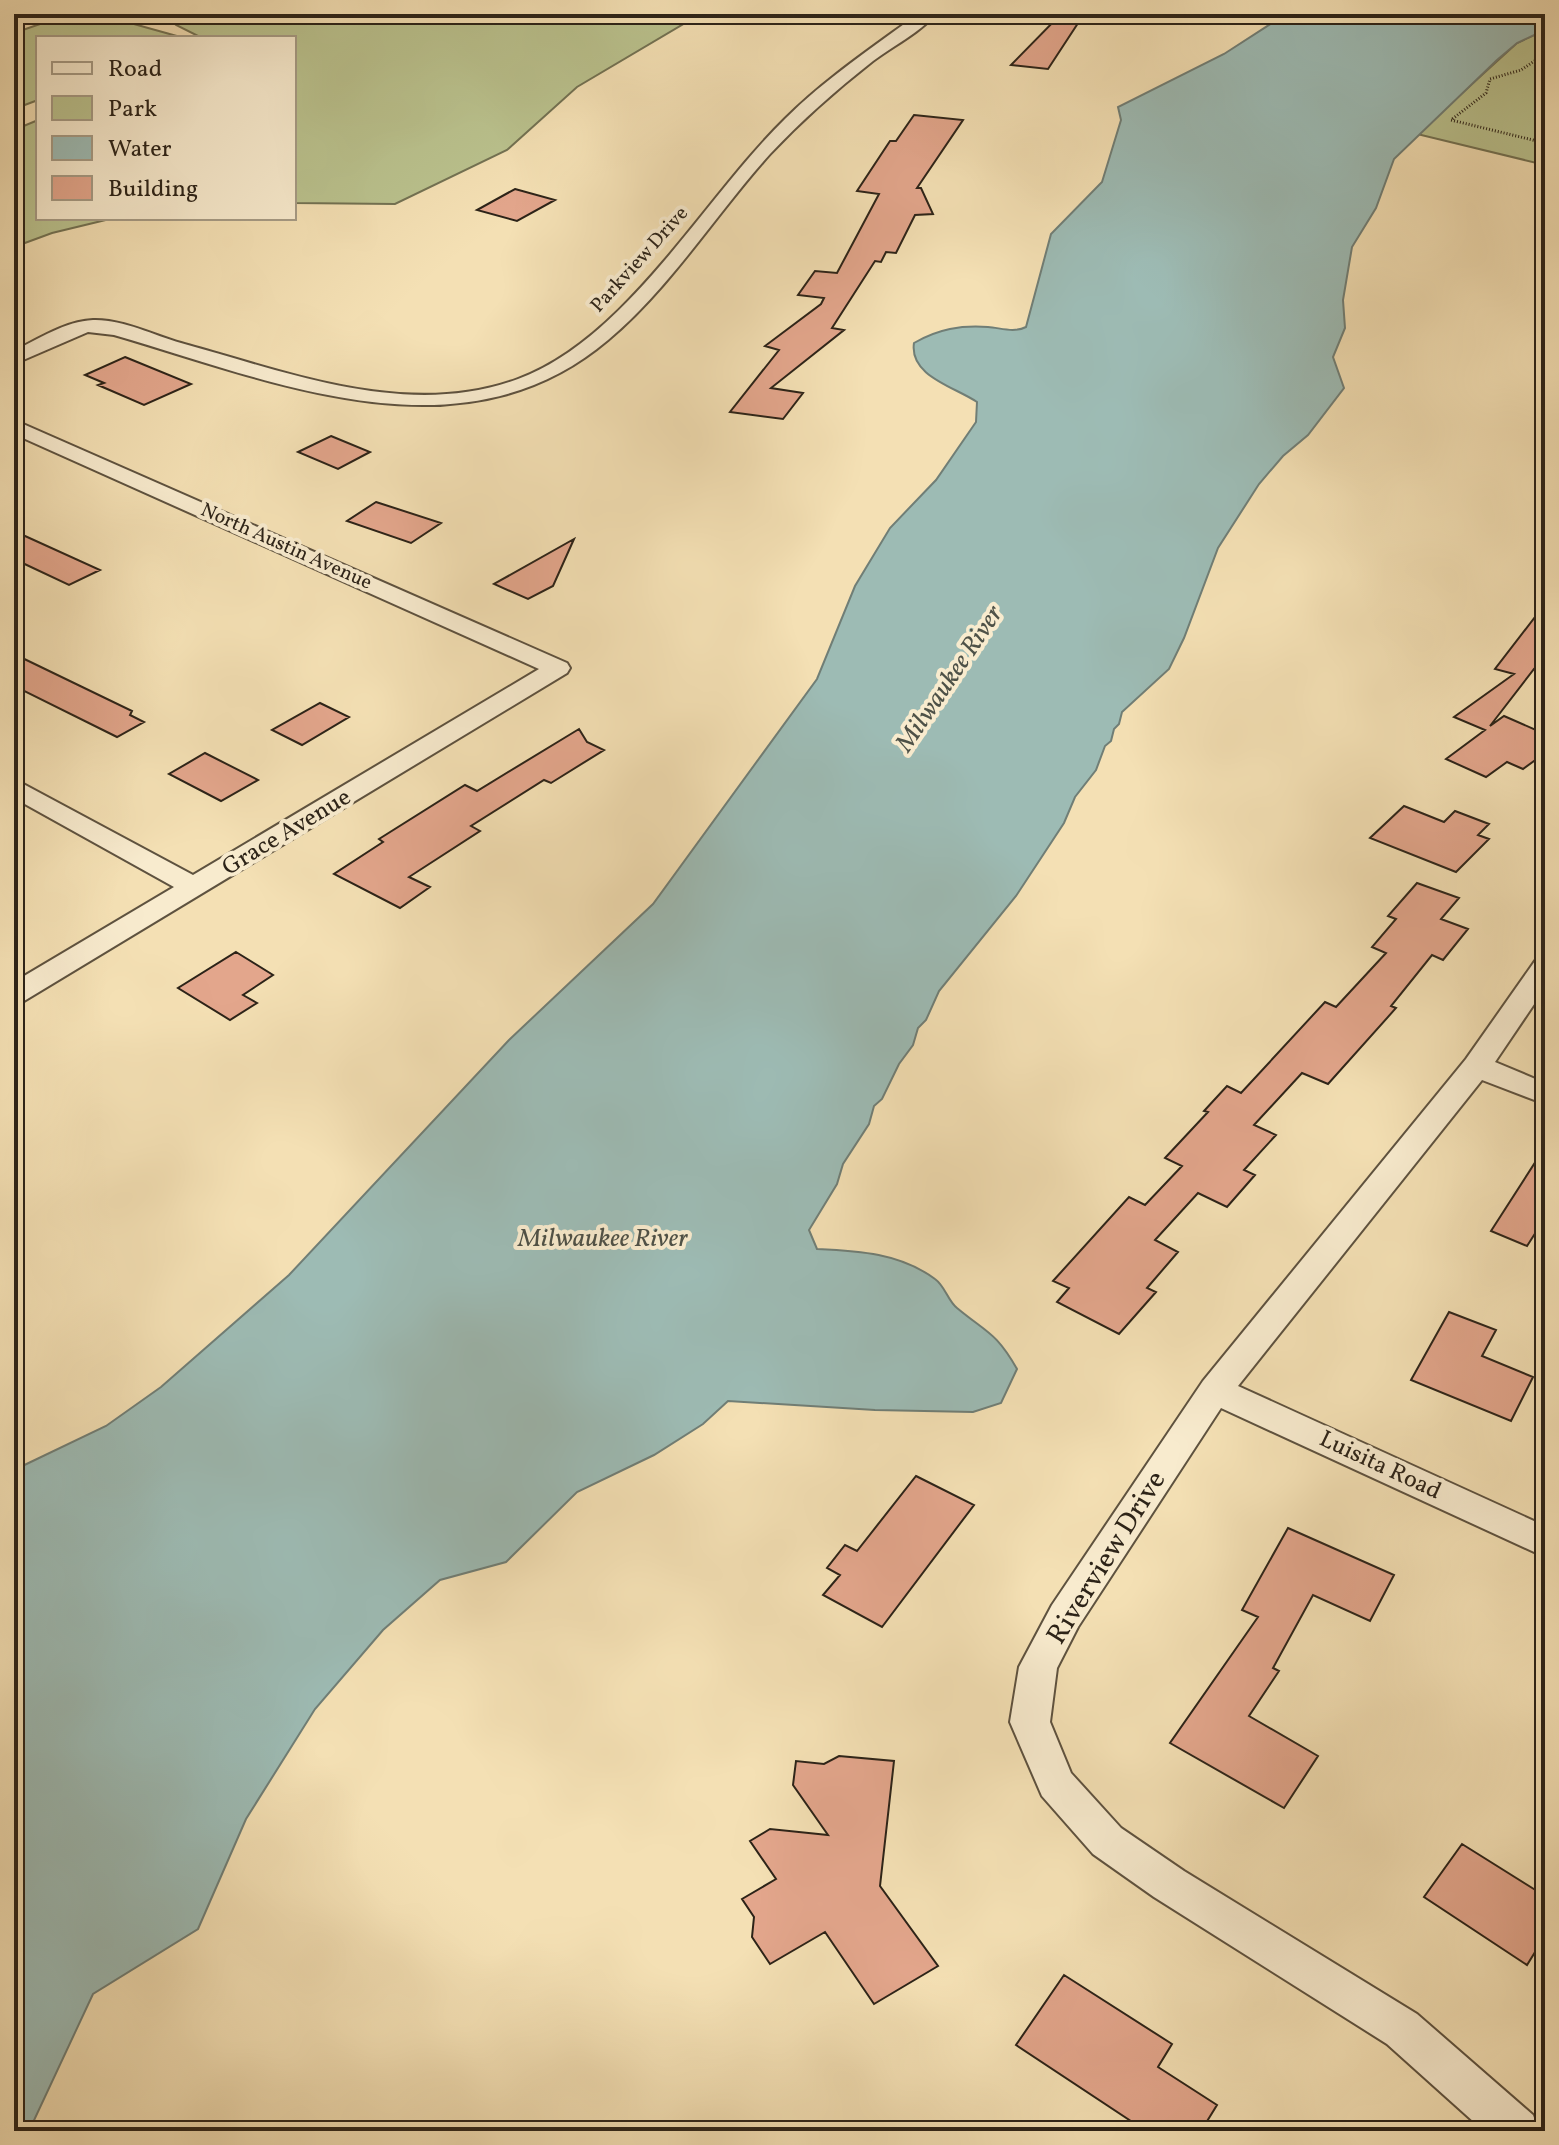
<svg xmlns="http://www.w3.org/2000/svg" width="1559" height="2145" font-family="Vollkorn,serif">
	<rect width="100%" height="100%" fill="#f4e0b4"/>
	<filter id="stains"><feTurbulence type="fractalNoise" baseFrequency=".0025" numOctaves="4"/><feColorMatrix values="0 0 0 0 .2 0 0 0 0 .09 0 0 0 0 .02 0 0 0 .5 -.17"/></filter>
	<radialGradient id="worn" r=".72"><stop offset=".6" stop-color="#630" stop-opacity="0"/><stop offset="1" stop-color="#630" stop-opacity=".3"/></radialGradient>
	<!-- green -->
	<path fill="#bac28e" stroke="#737253" stroke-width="2" d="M69,14H98L184,38H38V100L14,109V33Z
		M164,14H708L687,22L577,87L507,150L395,204L294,203V38H202L176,25Z
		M1545,30V165L1417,134L1517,43Z
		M38,120V218H114L52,233L14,247V130Z"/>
	<!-- water -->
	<path fill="#9dbbb4" stroke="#707e76" stroke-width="2" d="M1286,14H1545V30L1517,43L1497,60L1394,159L1376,208L1352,247L1343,300L1345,328L1333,357L1344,388L1308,435L1283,456L1259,484L1218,548L1184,638L1169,669L1122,712L1119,724L1114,729L1111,741L1105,746L1096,770L1075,797L1064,823L1016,896L939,991L926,1020L918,1028L913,1045L899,1064L882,1099L874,1106L869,1124L843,1164L837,1184L809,1230L817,1249C859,1251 900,1253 935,1279C945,1286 948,1301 957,1308C987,1333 996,1332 1017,1369L1001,1403L973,1412L875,1410L728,1401L703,1424L654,1455L577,1492L506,1562L440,1580L383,1630L315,1709L246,1819L198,1929L93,1994L29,2131H14V1470L106,1426L161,1387L289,1275L509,1040L653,904L817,679L855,586L890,528L936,480L976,422L977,402C955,387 909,376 914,343C938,329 961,325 988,327C1001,328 1014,333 1026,327L1051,234L1102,182L1121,120L1118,107L1224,54Z"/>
	<!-- building -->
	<path fill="#e3a68c" stroke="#2c2318" stroke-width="2" d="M1061,14H1084L1048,69L1011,65Z
		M914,115L963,120L917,188H921L933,214L915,215L896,253L886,252L881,262L875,261L832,328L844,330L771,388L803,393L783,419L730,412L779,350L765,346L821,304L824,298L798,295L815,271L837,273L879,194L857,191L890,141H896Z
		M515,189L555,200L517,221L477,210Z
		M125,357L191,384L144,405L98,385L104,383L85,375Z
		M331,436L370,452L338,469L298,452Z
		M376,502L441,523L411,543L347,521Z
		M14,531L100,570L69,585L14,559Z
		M574,539L553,586L528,599L494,584Z
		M1545,604V673L1534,669L1490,726L1504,716L1545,734V753L1523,769L1507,762L1486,777L1446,759L1485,730L1454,717L1514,674L1495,669Z
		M14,654L132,711L130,715L144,722L117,737L14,686Z
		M320,703L349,717L302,745L272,730Z
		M579,729L587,742L604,750L551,783L544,780L471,826L480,831L409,877L430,887L400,908L334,874L383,842L379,839L465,785L477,791Z
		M205,753L258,780L221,801L169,774Z
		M1404,806L1444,822L1455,811L1489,824L1478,835L1489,839L1456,872L1370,838Z
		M1417,883L1459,898L1441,919L1468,929L1443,960L1432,955L1391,1006L1396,1008L1328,1084L1302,1073L1254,1125L1276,1135L1244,1170L1255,1175L1227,1207L1198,1193L1155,1240L1178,1252L1147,1288L1156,1292L1119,1334L1057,1302L1069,1288L1053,1281L1129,1197L1145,1205L1182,1166L1165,1158L1208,1112L1204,1111L1227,1086L1241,1093L1325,1002L1336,1007L1386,953L1372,947L1396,919L1388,916Z
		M236,952L273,975L243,995L257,1003L230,1020L178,988Z
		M1545,1147V1218L1527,1246L1491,1231Z
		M1449,1312L1496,1330L1482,1356L1533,1377L1511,1421L1411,1380Z
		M916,1476L974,1505L882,1627L823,1595L840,1575L827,1568L845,1545L857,1551Z
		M1288,1528L1394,1575L1370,1621L1313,1595L1273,1668L1279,1671L1249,1716L1318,1756L1284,1808L1170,1743L1258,1617L1242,1610Z
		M839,1756L894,1761L880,1886L938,1966L874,2004L825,1932L770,1964L752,1937L754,1917L742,1899L776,1879L750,1841L770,1829L828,1835L793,1785L796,1761L824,1764Z
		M1462,1844L1545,1896V1936L1527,1965L1424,1897Z
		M1064,1975L1172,2044L1158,2067L1217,2105L1201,2131H1146L1016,2045Z"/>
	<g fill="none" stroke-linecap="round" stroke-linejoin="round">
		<defs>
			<path id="minor" d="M918,14H936C919,33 893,46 873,61C836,90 802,120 770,154C715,215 671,287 608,340C462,464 273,381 114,335L88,332L14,364V351C38,339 66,321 93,320C122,319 153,335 181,343C287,372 408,420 518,379C627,339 704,198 785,119C825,79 873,47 918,14Z
				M14,420L567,663L570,668L567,673L24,1001L14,1004V982L174,887L14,798V779L193,875L539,669L14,434Z
				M1545,958V988L1495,1062L1545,1083V1104L1482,1080L1238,1386L1545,1526V1557L1221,1408L1078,1627L1057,1668L1050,1722L1071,1773L1121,1828L1184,1871L1417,2014L1533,2115L1539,2131H1484L1387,2044L1154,1897L1093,1854L1042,1796L1010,1722L1019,1667L1052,1605L1203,1381L1466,1059L1535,961Z"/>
		</defs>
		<!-- minor casing -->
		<use href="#minor" stroke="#5e523f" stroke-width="4"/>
		<!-- path -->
		<path stroke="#2c2318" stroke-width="3" stroke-dasharray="1 2" stroke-linecap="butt" d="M1545,54L1521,70L1490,79L1486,93L1451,120L1545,143"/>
		<!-- minor -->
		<use href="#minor" fill="#f8ebce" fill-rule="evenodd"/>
	</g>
	<g text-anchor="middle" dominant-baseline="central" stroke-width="8" stroke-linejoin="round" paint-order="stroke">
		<!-- far-street labels -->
		<g font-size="20" fill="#2c2318" stroke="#f8ebce">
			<text transform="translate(640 260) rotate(-48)">Parkview Drive</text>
			<text transform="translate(286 547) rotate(24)">North Austin Avenue</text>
		</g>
		<!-- street labels -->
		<g font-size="24" fill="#2c2318" stroke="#f8ebce">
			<text transform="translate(287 833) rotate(-31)">Grace Avenue</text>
			<text transform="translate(1380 1466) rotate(25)">Luisita Road</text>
		</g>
		<!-- water labels -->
		<g font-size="26" font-style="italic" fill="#4e5147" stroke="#f8ebce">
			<text transform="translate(950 679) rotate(-56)">Milwaukee River</text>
			<text x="603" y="1239">Milwaukee River</text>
		</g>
		<!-- near-street labels -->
		<g font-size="28" fill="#2c2318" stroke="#f8ebce">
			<text transform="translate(1107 1558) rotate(-58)">Riverview Drive</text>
		</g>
	</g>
	<!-- margin -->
	<rect width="1559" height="2145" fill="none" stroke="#f4e0b4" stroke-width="48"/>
	<rect x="16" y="16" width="1527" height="2113" fill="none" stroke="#2c2318" stroke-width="4"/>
	<rect x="24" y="24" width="1511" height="2097" fill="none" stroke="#2c2318" stroke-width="2"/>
	<!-- legend -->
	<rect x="36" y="36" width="260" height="184" fill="#f8ebce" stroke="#a69b85" stroke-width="2"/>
	<rect x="52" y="62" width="40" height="12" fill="#f8ebce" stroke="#a69b85" stroke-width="2"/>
	<text x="108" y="76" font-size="24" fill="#2c2318">Road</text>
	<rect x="52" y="96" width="40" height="24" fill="#bac28e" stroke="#a69b85" stroke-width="2"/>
	<text x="108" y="116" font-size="24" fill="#2c2318">Park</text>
	<rect x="52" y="136" width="40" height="24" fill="#9dbbb4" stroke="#a69b85" stroke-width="2"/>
	<text x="108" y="156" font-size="24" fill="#2c2318">Water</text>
	<rect x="52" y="176" width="40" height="24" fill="#e3a68c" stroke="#a69b85" stroke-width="2"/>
	<text x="108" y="196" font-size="24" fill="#2c2318">Building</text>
	<rect width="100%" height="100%" filter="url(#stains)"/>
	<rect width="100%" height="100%" fill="url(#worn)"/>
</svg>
